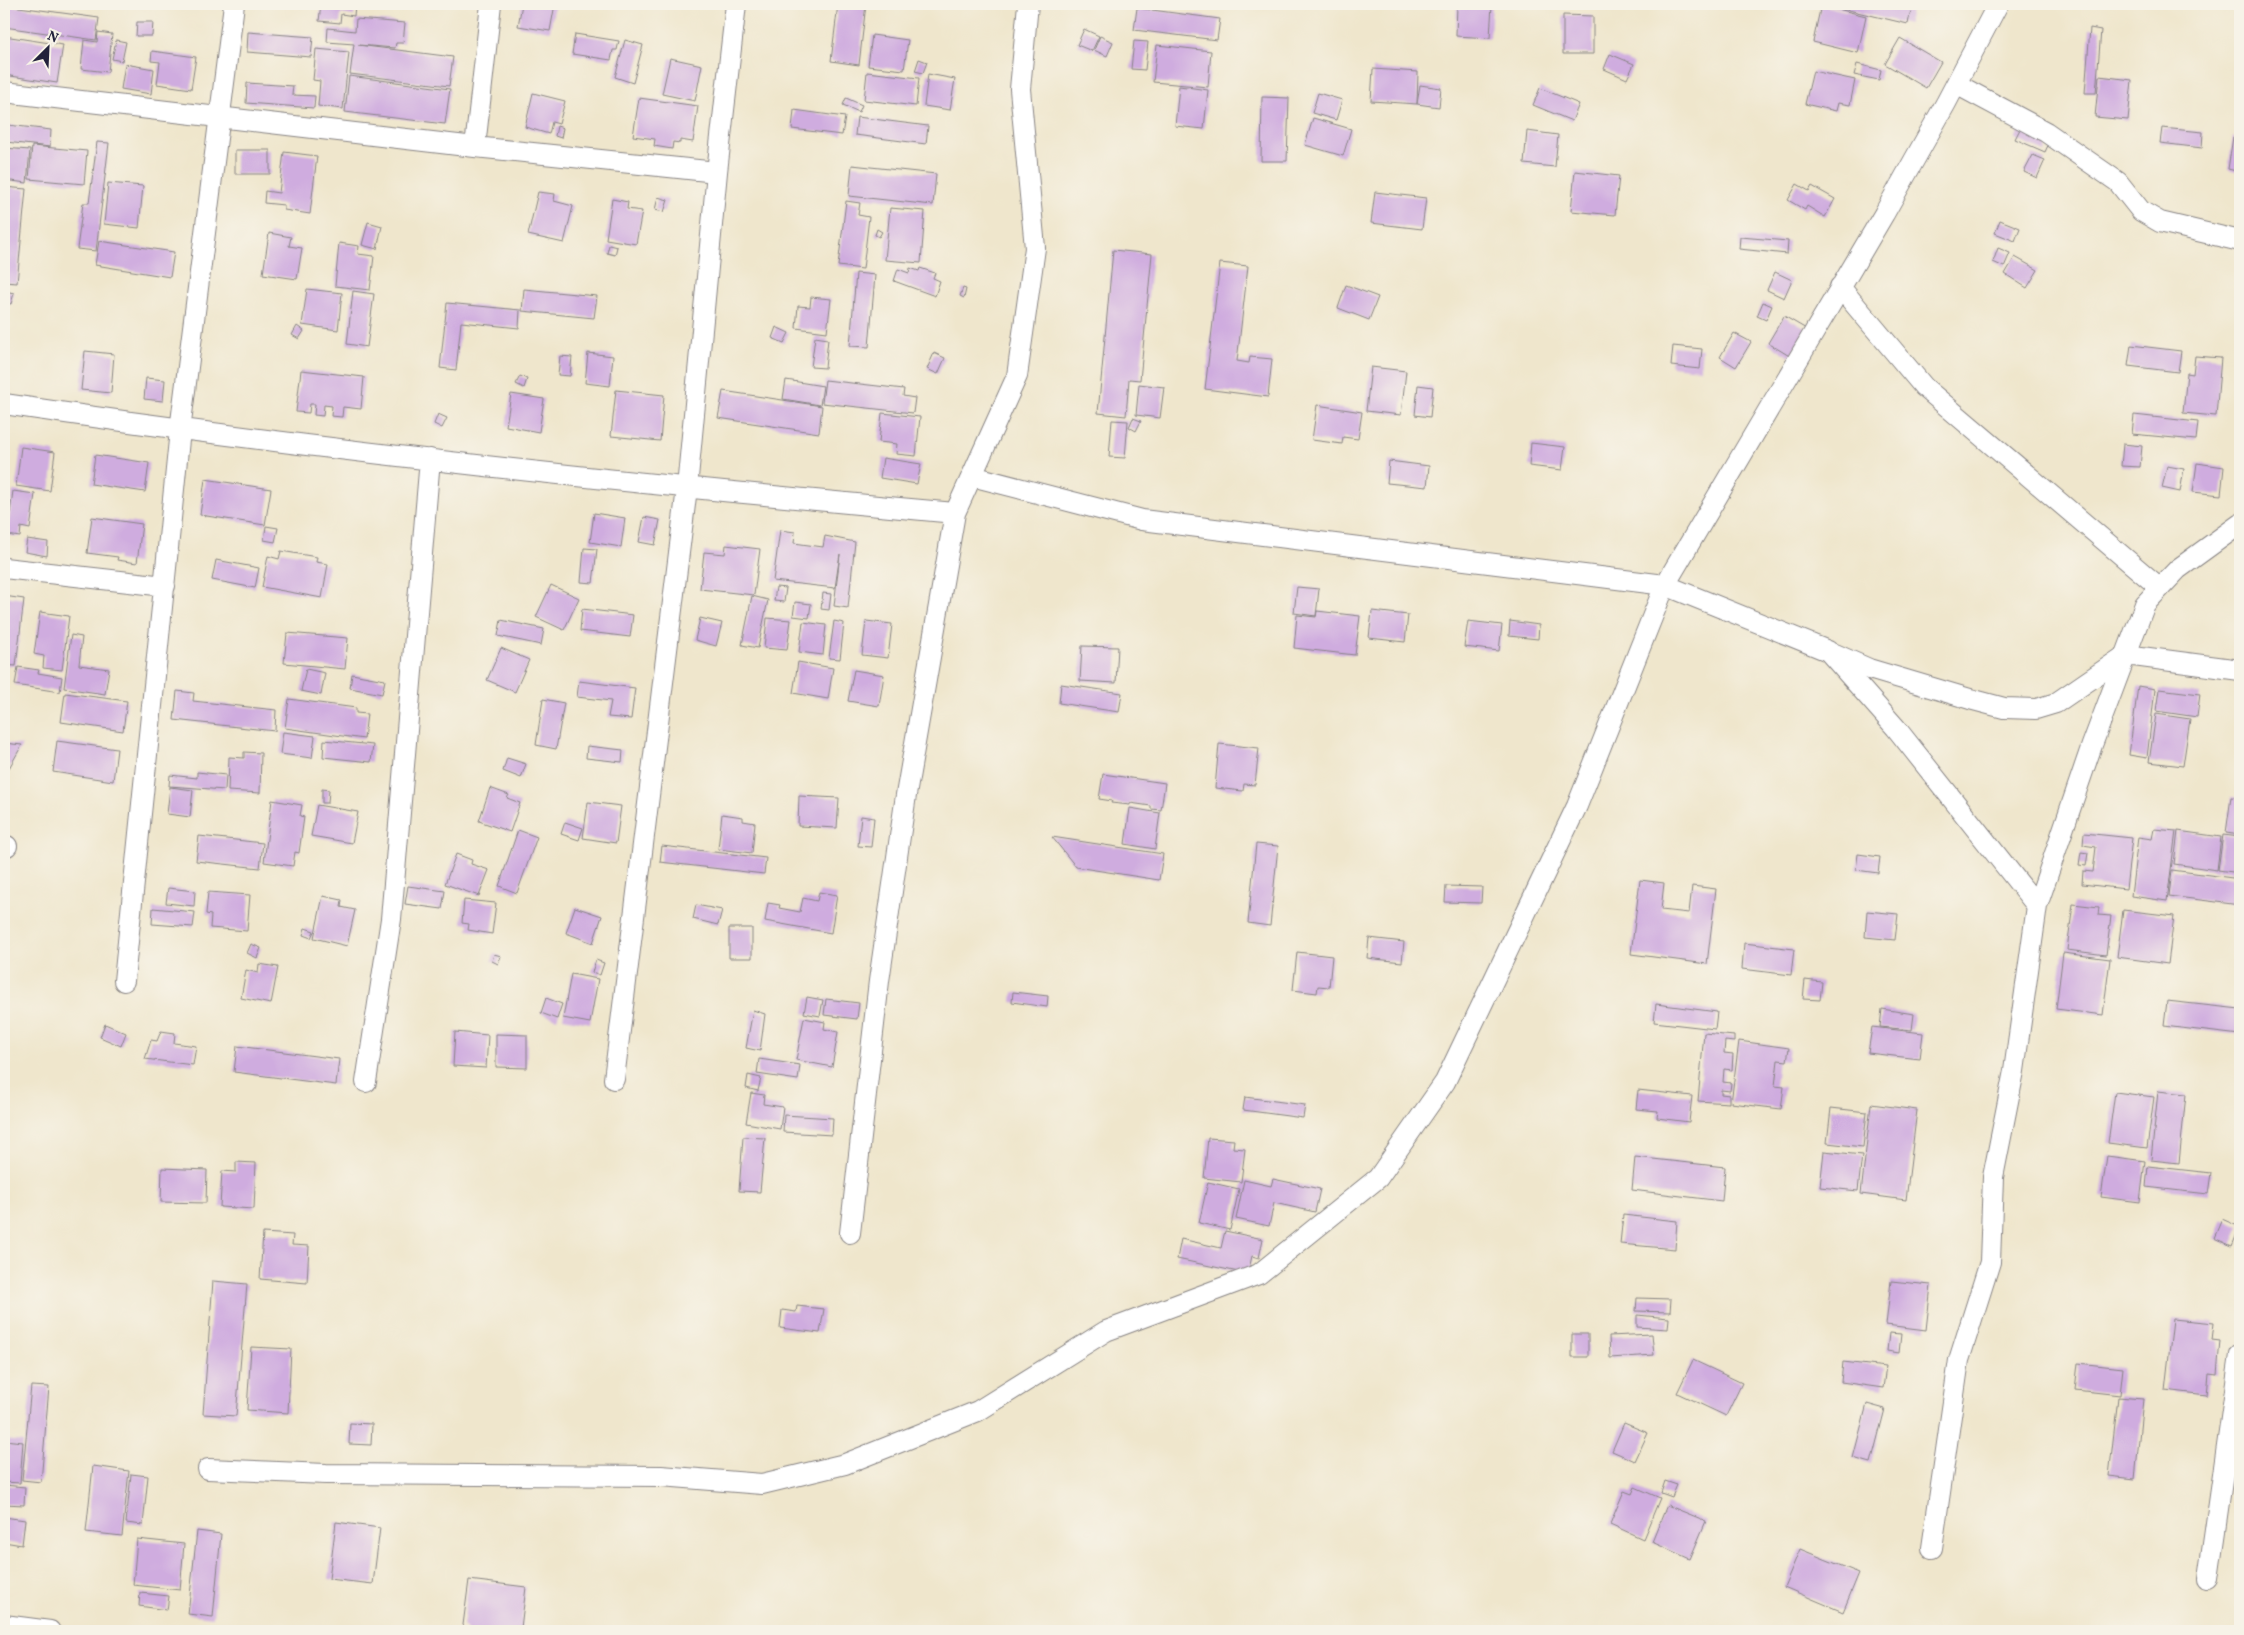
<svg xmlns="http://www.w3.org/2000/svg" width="2244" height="1635" font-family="Vollkorn,serif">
	<rect width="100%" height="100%" fill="#f7f3e8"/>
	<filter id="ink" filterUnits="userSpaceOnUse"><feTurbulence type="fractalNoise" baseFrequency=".02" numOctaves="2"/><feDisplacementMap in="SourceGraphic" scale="10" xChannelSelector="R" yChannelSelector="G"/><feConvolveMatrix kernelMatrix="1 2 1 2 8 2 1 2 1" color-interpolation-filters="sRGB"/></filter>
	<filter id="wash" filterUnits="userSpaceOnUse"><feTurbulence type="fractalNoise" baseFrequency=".0096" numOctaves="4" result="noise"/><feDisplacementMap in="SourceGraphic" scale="20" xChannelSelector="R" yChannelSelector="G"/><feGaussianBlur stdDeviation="1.12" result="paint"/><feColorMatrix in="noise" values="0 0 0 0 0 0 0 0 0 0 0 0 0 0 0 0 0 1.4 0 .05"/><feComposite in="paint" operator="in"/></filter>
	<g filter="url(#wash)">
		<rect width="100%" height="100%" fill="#efe6cc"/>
		<g id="blocks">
			<!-- building -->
			<path fill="#cfacdf" d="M321,4H355L354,16L341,14L340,23L319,21Z
				M522,4H555L550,31L518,26Z
				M838,4H866L859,65L831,61Z
				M1134,4H1156L1155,8Z
				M1457,4H1492L1490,38L1456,36Z
				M1823,4H1908L1912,5L1908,24Z
				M4,5L99,18L96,40L4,27Z
				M1821,5L1866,16L1858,53L1813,42Z
				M1137,8L1220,19L1217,40L1134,30Z
				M1563,15L1593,16V54H1563Z
				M356,19L405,23L403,43H396L395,48L358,45L453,57L449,86L350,74L354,44L327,42L328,28L355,31Z
				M137,22H153L152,36H136Z
				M2090,28L2101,30L2096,93H2085Z
				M1084,29L1099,36L1092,51L1077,45Z
				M98,32L112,34L108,72L81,69L84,40L97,42Z
				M248,32L313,37L311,57L247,52Z
				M575,34L619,41L617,50H613L611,60L572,54Z
				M872,35L908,40L904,70L868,66Z
				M4,36L63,45L57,83L4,75Z
				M1100,36L1113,42L1107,56L1094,50Z
				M1900,38L1941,62L1926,88L1885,64Z
				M116,40L126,42L122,61L112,59Z
				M625,40L643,45L633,83L615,77Z
				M1134,41L1148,42L1145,70L1131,69Z
				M1157,45L1211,51L1208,87L1153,82Z
				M316,49L349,52L343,109L318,106L320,81L313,80Z
				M152,51L196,57L191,89L157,84L160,62L151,61Z
				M1610,54L1634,64L1627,79L1604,69Z
				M670,58L702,65L695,101L662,94Z
				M919,59L927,62L923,73L915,71Z
				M125,64L154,69L151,94L121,89Z
				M1857,64L1881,70L1879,80L1854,75Z
				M1373,69L1418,72L1417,104L1371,101Z
				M1813,71L1855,80L1850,105L1838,103L1836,111L1805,104Z
				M867,72L919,78L916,106L864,100Z
				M928,74L955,79L950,110L924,106Z
				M349,76L450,89L445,124L345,112Z
				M2099,76L2132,80L2128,120L2095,117Z
				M247,83L293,86L292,95L315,96L314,108L246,103Z
				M1420,85L1441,88L1439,107L1417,104Z
				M1179,86L1208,90L1204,129L1175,126Z
				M1540,88L1579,104L1572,121L1533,105Z
				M533,93L565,101L559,124L552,122L549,134L525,127Z
				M1318,93L1342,100L1336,120L1312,113Z
				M1262,97L1289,98L1287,161H1261Z
				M639,98L698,106L693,142L680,140V143L673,142L672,149L654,146L655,139L633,136Z
				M846,98L862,105L859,112L843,105Z
				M794,110L845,117L842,135L792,129Z
				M857,117L928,126L926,144L855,135Z
				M1313,118L1351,129L1343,156L1305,145Z
				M8,125L51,130L50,147L6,142Z
				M557,126L563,128L561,138L555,136Z
				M2021,127L2050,141L2045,152L2015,139Z
				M2162,128L2203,132L2202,148L2160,143Z
				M1527,131L1558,135L1555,167L1524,164Z
				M2233,137L2240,139V172L2228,169Z
				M97,142L109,143L96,251L77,249L83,203H89Z
				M32,146L87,151L84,184L29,179Z
				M4,148L30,150L27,183L4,180Z
				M235,150H270V174H235Z
				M284,152L317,156L310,214L284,210V205L264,203L265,191L279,193Z
				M2033,155L2045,160L2037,178L2024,172Z
				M852,165L936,174L933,205L849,196Z
				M1575,171L1619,176L1615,215L1571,211Z
				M108,183L143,186L139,228L104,224Z
				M1797,184L1809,191L1812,186L1835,199L1825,217L1807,206L1805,210L1788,200Z
				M4,187L26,189L17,283L4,282Z
				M538,192L555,194L554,201L573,206L564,243L528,235Z
				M1375,192L1426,198L1422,229L1371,223Z
				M658,197L668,200L664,212L655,210Z
				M612,199L628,202L627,209L642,211L636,244L606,239Z
				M846,201L860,203L858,215L869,217L863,269L838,266Z
				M890,208L925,211L921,263L885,260Z
				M2000,220L2020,228L2015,241L1995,233Z
				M368,222L382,226L377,249L362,245Z
				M877,229L882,232L879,237L875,235Z
				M269,233L291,237L289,246L302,248L297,279L263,274Z
				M1740,237L1788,241L1787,254L1739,249Z
				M99,241L174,252L170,277L95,265Z
				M339,243L359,246L358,254L374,256L370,290L335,286Z
				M609,245L617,247L615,255L607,253Z
				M1998,248L2010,253L2004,267L1993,262Z
				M1113,250L1152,254L1140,380L1129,379L1126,416L1098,413Z
				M2015,257L2038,270L2027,288L2005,274Z
				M1220,263L1248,266L1237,361L1249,363L1250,357L1272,359L1268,397L1205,389Z
				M910,268L919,271L920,268L935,273L933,278L940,281L935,296L894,281L898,269L909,273Z
				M1775,272L1792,280L1784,298L1767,290Z
				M856,273L875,275L869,347L850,346Z
				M1346,285L1378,297L1369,320L1338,308Z
				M963,288L966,289L964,298L960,296Z
				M307,289L342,293L338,330L302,325Z
				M524,289L597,296L594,318L522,311Z
				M5,291L14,293L11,304L4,302Z
				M353,291L374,294L367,347L347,344Z
				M811,297L831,299L827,332L796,328L798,306L810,307Z
				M1763,302L1772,306L1766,320L1757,316Z
				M447,303L520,310L519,328L461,322L456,370L440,368Z
				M1784,316L1808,330L1791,357L1768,343Z
				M297,326L304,331L299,339L292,335Z
				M776,327L789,333L784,343L772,338Z
				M1734,333L1751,342L1736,367L1720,357Z
				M815,337L828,339L825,368L811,367Z
				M2131,345L2181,351L2178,372L2128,366Z
				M1673,346L1702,349L1700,369L1671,366Z
				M85,351L114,354L111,393L81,390Z
				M588,353L613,356L610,386L585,383Z
				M934,353L945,358L938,374L927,369Z
				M560,356L572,357L570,376L558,375Z
				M2195,356L2221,358L2216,416L2183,413L2187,373L2193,374Z
				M1371,367L1406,371L1401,415L1366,411Z
				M301,370L364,377L361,409L343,407L342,417L331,416L332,406L324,405L323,416L314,415L315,404H310L309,413L296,412Z
				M520,376L527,379L524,388L516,384Z
				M146,378L165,380L163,401L144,399Z
				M786,380L823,386L820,405L783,399Z
				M825,380L904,389L903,396L915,398L913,413L822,403Z
				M1139,384L1164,387L1160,418L1136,415Z
				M1418,385L1433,387L1430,417L1415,415Z
				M616,390L664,395L660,441L611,436Z
				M723,391L822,406L819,433L718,418Z
				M511,394L544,399L539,432L506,426Z
				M1317,405L1362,412L1358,439L1343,437L1342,444L1312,440Z
				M882,413L920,417L916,456L896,454L897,444L879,442Z
				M438,414L447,418L442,428L434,424Z
				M2134,415L2198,422L2196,440L2132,434Z
				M1133,418L1141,421L1136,431L1129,427Z
				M1112,420L1128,421L1125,458L1109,457Z
				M1531,443L1565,447L1562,470L1529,466Z
				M2123,444L2142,446L2140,467L2121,466Z
				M21,447L55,452L50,491L16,486Z
				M95,455L149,463L145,492L91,484Z
				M883,458L921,464L917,484L880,478Z
				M1389,461L1429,466L1427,487L1387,483Z
				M2197,463L2224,467L2221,495L2193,492Z
				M2167,466L2184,469L2180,492L2162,488Z
				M205,479L271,489L265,525L200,515Z
				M13,491L35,494L30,529L21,527L20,537L7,535Z
				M594,513L625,518L621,547L590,542Z
				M92,517L142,524L137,563L117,560L118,557L87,553Z
				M644,517L660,520L655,545L639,542Z
				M266,526L278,528L275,542L264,540Z
				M780,530L795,532L794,543L823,547L825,536L855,542L848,608L834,606L840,554L835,588L773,581Z
				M27,539L48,542L47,556L25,552Z
				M726,545L760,549L754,595L700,589L704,552L725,554Z
				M584,548L597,549L593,583L581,582Z
				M281,551L317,557L316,562L328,564L322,598L262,587L268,556L279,559Z
				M216,560L259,568L255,588L212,580Z
				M551,585L579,598L564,630L536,617Z
				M776,587L786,588L784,602L774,601Z
				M1297,587L1319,589L1316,616L1294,613Z
				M823,593L831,594L829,610L821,609Z
				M4,596L24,599L16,666L4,665Z
				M752,596L768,600L758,648L742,645Z
				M795,602L811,604L809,618L793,616Z
				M582,609L633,615L630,637L580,631Z
				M1317,611L1360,616L1355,655L1294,648L1297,615L1316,617Z
				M1372,611L1408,615L1405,642L1369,638Z
				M40,612L69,616L62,670L43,668L44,656L34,654Z
				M700,618L722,623L716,646L695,640Z
				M767,618L791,620L787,650L764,648Z
				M501,620L544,629L541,645L498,636Z
				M834,621L844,623L840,659L829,658Z
				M866,621L892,624L888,658L862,655Z
				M1468,621L1502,625L1499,651L1464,647Z
				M1510,621L1539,625L1538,639L1509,636Z
				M803,622L826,625L823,655L799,652Z
				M287,633L348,638L345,669L284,663Z
				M71,635L82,637L79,665L109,669L105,694L64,688Z
				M1082,646L1118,647L1116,683L1080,681Z
				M501,648L529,660L515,692L487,680Z
				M798,662L833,668L828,699L793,693Z
				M18,667L39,670L38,673L62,677L60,692L15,685Z
				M306,669L325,673L321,695L301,691Z
				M854,670L884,675L879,706L848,701Z
				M352,674L385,680L382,694L350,688Z
				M579,681L635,688L631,719L608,717L611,701L577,697Z
				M1061,684L1122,693L1119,712L1059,703Z
				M2138,686L2155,689L2147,758L2129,755Z
				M2159,689L2200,694L2197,717L2156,711Z
				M177,691L194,693L193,701L276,710L275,731L174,720Z
				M65,693L127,701L123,731L61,722Z
				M289,699L356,708V713L367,714L364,739L285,728Z
				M543,699L564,703L556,749L536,745Z
				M2156,714L2190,719L2183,766L2149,762Z
				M283,732L315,736L312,758L280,754Z
				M324,740L373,745L371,762L323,757Z
				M57,741L117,749L113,781L53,772Z
				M4,743L22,745L4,777Z
				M1219,744L1259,748L1255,785L1244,784L1243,791L1215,788Z
				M587,746L623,750L622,762L586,758Z
				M244,752L261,753L260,793L228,791L229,757L244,758Z
				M507,758L526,764L521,778L503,771Z
				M197,772L226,775L225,790L169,786L170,775L197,778Z
				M1103,774L1165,783L1161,810L1151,809V806L1130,803V805L1111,803L1112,801L1099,799Z
				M170,787L193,790L190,817L167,814Z
				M490,788L509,795L507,798L520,803L510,832L479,821Z
				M322,789L329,790L328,803H322Z
				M799,796L839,798L837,828L798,826Z
				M2231,797L2240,798V835L2226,833Z
				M272,800L302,805L300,816L304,817L299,853L295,852L293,866L264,862Z
				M588,802L621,806L616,843L583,838Z
				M317,805L358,812L352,843L311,836Z
				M1130,808L1160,813L1155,849L1125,844Z
				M722,814L743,817V821L755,823L752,853L718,849Z
				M861,816L874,818L871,847L858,846Z
				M565,822L583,828L579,840L561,834Z
				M2154,829L2176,831L2167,901L2131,896L2138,837L2152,839Z
				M518,830L537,837L517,893L499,886Z
				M2178,831L2221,837L2217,870L2174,864Z
				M2084,833L2132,838L2126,889L2082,884L2083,871L2093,872L2096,847L2083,845Z
				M2223,835L2240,837V873L2218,870Z
				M199,836L263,843L260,868L196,861Z
				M1052,837L1163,854L1159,880L1076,867Z
				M1256,844L1278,846L1270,926L1248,923Z
				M662,846L766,858L764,874L660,862Z
				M2081,852L2088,853L2086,866L2079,865Z
				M456,854L472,860L471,864L489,870L479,896L445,884Z
				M1858,854L1880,857L1878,873L1856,870Z
				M2172,870L2240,879V905L2169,896Z
				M1640,880L1664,883L1661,910L1689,913L1692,886L1716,889L1707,964L1631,954Z
				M408,886L445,891L442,909L405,904Z
				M1446,886L1482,887L1481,903L1445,902Z
				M168,888L195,891L194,906L166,903Z
				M208,892L250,895L247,931L210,928L211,915L206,914Z
				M819,892L837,895L831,933L765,921L768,903L780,905L779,908L800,912L803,898L817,901Z
				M323,896L342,900L341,907L355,910L347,946L314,938Z
				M464,900L496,903L492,934L468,930L469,924L462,923Z
				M2073,904L2099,907L2098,915L2111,916L2106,955L2067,950Z
				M696,905L722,910L718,925L693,919Z
				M575,907L602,916L593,943L566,933Z
				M153,908L195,912L193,927L152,924Z
				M2123,910L2174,916L2168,964L2117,957Z
				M1867,911L1898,914L1895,940L1865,937Z
				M305,928L314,931L311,938L303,935Z
				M729,928H752V958H729Z
				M1369,938L1404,942L1402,962L1367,958Z
				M1744,943L1794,949L1791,975L1742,969Z
				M251,944L261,948L257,958L247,953Z
				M1297,952L1332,956L1329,987L1318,986L1317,993L1293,990Z
				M2063,953L2110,959L2103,1015L2056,1009Z
				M494,954L501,956L498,964L492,961Z
				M596,960L604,963L600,975L592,972Z
				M259,964L278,967L271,1004L241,998L246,970L258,973Z
				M571,974L598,979L590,1023L563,1018Z
				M1805,980L1822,982L1820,1000L1803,999Z
				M1013,992L1048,996L1047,1007L1012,1002Z
				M807,997L823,1000L820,1016L804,1013Z
				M546,998L562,1004L557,1019L541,1013Z
				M826,999L859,1003L857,1019L824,1015Z
				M2167,1001L2240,1009V1035L2164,1026Z
				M1656,1004L1717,1012L1715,1029L1654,1022Z
				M1882,1009L1914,1014L1912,1030L1880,1027Z
				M753,1010L765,1014L760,1051L746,1048Z
				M804,1018L825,1022L824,1029L838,1032L832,1067L796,1060Z
				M105,1024L126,1033L121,1046L100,1037Z
				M1872,1027L1923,1033L1920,1059L1868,1053Z
				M161,1031L175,1033L174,1043L196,1046L193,1065L145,1059L151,1040L157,1041Z
				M455,1032L488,1035L486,1068L453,1066Z
				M1704,1033L1734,1036V1042L1725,1041L1724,1053L1733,1054L1732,1070L1724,1069L1723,1082L1731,1083L1730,1091L1721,1090V1094L1729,1095V1103L1698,1101Z
				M496,1034L527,1035V1068L496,1067Z
				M1739,1041L1789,1048L1787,1061L1778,1060L1775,1086L1784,1087L1781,1109L1731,1103Z
				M237,1046L339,1059L336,1085L234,1072Z
				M759,1059L800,1065L798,1080L757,1074Z
				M748,1075L761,1078L758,1091L746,1088Z
				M1638,1090L1692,1096L1689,1122L1657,1118L1658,1111L1636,1109Z
				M2158,1091L2186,1094L2179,1163L2151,1160Z
				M2115,1092L2154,1097L2147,1148L2108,1143Z
				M751,1093L764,1095L763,1104L783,1107L780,1129L746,1123Z
				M1245,1097L1305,1105L1303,1118L1243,1110Z
				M1871,1104L1917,1110L1906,1200L1861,1194Z
				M1831,1108L1867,1112L1863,1147L1827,1143Z
				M784,1115L833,1118L832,1135L783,1132Z
				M743,1137L765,1138L760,1192L739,1191Z
				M1208,1138L1234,1140L1233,1148L1245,1149L1241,1182L1204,1178Z
				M1824,1151L1862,1155L1858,1191L1820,1187Z
				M2107,1156L2145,1161L2140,1202L2101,1197Z
				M1635,1157L1725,1167L1722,1201L1632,1190Z
				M236,1162L256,1163L254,1209L220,1207L222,1171L236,1172Z
				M2148,1166L2211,1173L2208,1194L2146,1187Z
				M162,1168L207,1170L206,1203L161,1202Z
				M1273,1179L1320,1189L1315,1212L1274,1203L1269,1226L1236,1219L1244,1180L1271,1186Z
				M1208,1182L1239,1189L1230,1230L1199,1223Z
				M1623,1215L1677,1221L1675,1249L1620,1244Z
				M2222,1219L2240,1227L2232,1246L2214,1238Z
				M1225,1231L1263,1239L1259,1258L1252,1256L1248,1274L1177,1259L1181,1239L1221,1248Z
				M263,1233L293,1235L292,1245L309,1246L307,1283L260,1279Z
				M213,1281L247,1284L236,1416L203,1414Z
				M1891,1281L1931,1285L1926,1330L1886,1325Z
				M1637,1298L1671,1299L1670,1312L1636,1311Z
				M797,1306L824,1309L820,1333L780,1328L782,1310L796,1312Z
				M1637,1315L1669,1318L1668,1329L1637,1327Z
				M2173,1319L2214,1323L2212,1340L2220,1341L2217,1374L2209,1373L2207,1395L2165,1390Z
				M1889,1333L1901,1334L1899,1353L1887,1351Z
				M1572,1334H1588V1357H1572Z
				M1652,1334L1654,1355L1610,1358L1609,1336Z
				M251,1347L291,1349L288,1413L247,1410Z
				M1693,1360L1742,1383L1726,1416L1677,1393Z
				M1843,1362L1886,1367L1883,1388L1841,1382Z
				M2078,1363L2123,1368L2120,1395L2075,1390Z
				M31,1386L49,1387L41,1482L22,1480Z
				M2118,1397L2143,1399L2135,1479L2109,1476Z
				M1867,1404L1885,1409L1871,1463L1853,1458Z
				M350,1423L372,1424L371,1445L349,1444Z
				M1624,1423L1648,1433L1635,1461L1612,1451Z
				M4,1440L23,1442L20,1483L4,1482Z
				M93,1466L129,1471L122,1536L86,1532Z
				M131,1474L148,1476L143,1525L126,1523Z
				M1665,1481L1677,1485L1672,1497L1661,1493Z
				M4,1485L25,1487L24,1505L4,1504Z
				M1635,1487L1660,1498L1643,1539L1610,1524L1624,1491L1632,1494Z
				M1667,1505L1706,1521L1690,1559L1652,1542Z
				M4,1517L25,1520L22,1545L4,1542Z
				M336,1522L380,1528L373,1584L329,1579Z
				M197,1531L221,1534L213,1617L188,1614Z
				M137,1539L184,1544L180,1590L133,1585Z
				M1800,1549L1859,1573L1843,1612L1784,1587Z
				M469,1580L526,1587L521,1628L518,1631H468L463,1625Z
				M140,1593L169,1596L167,1610L139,1606Z"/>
		</g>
	</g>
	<g filter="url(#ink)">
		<use href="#blocks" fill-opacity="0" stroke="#888484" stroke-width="1"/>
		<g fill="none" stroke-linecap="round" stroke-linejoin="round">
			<defs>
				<path id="minor" d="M1956,84L2046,132L2118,182L2141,211L2160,222L2240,241
					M4,92L475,147L717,172
					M475,147L491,4
					M1840,287L1924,387L2160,588
					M4,404C320,451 637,484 955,513
					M972,476L1142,520L1665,585L1828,651L1896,728L2037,906
					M4,568L165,586
					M1835,654L1869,669L1970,699L2004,708L2036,709L2056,703L2126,655L2240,670
					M4,846H7
					M124,981L180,430L234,4
					M614,1079L687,488L717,172L736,4
					M366,1082L391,919L430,459
					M850,1233L879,981L906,795L955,513L1017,376L1035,248L1020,89L1028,4
					M208,1469L326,1474L661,1476L762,1484L845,1464L978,1411L1106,1331L1259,1274L1378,1178L1445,1082L1577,806L1665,585L1884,214L1946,103L1998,4
					M1932,1548L1959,1360L1990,1262L1993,1177L2014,1071L2037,906L2092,745L2145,604L2178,569L2240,524
					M2208,1579L2240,1355
					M4,1625L50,1631"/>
			</defs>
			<!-- minor casing -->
			<use href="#minor" stroke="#888484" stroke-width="22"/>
			<!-- minor -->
			<use href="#minor" stroke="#fff" stroke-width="20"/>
		</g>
	</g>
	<!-- margin -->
	<rect width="2244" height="1635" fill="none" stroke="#f7f3e8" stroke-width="20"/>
	<!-- north arrow -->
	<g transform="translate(48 48) rotate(24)" stroke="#f7f3e8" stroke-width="4" paint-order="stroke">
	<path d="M0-4L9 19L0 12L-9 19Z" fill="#22223b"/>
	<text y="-8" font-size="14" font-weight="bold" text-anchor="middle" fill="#22223b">N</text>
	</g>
</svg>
